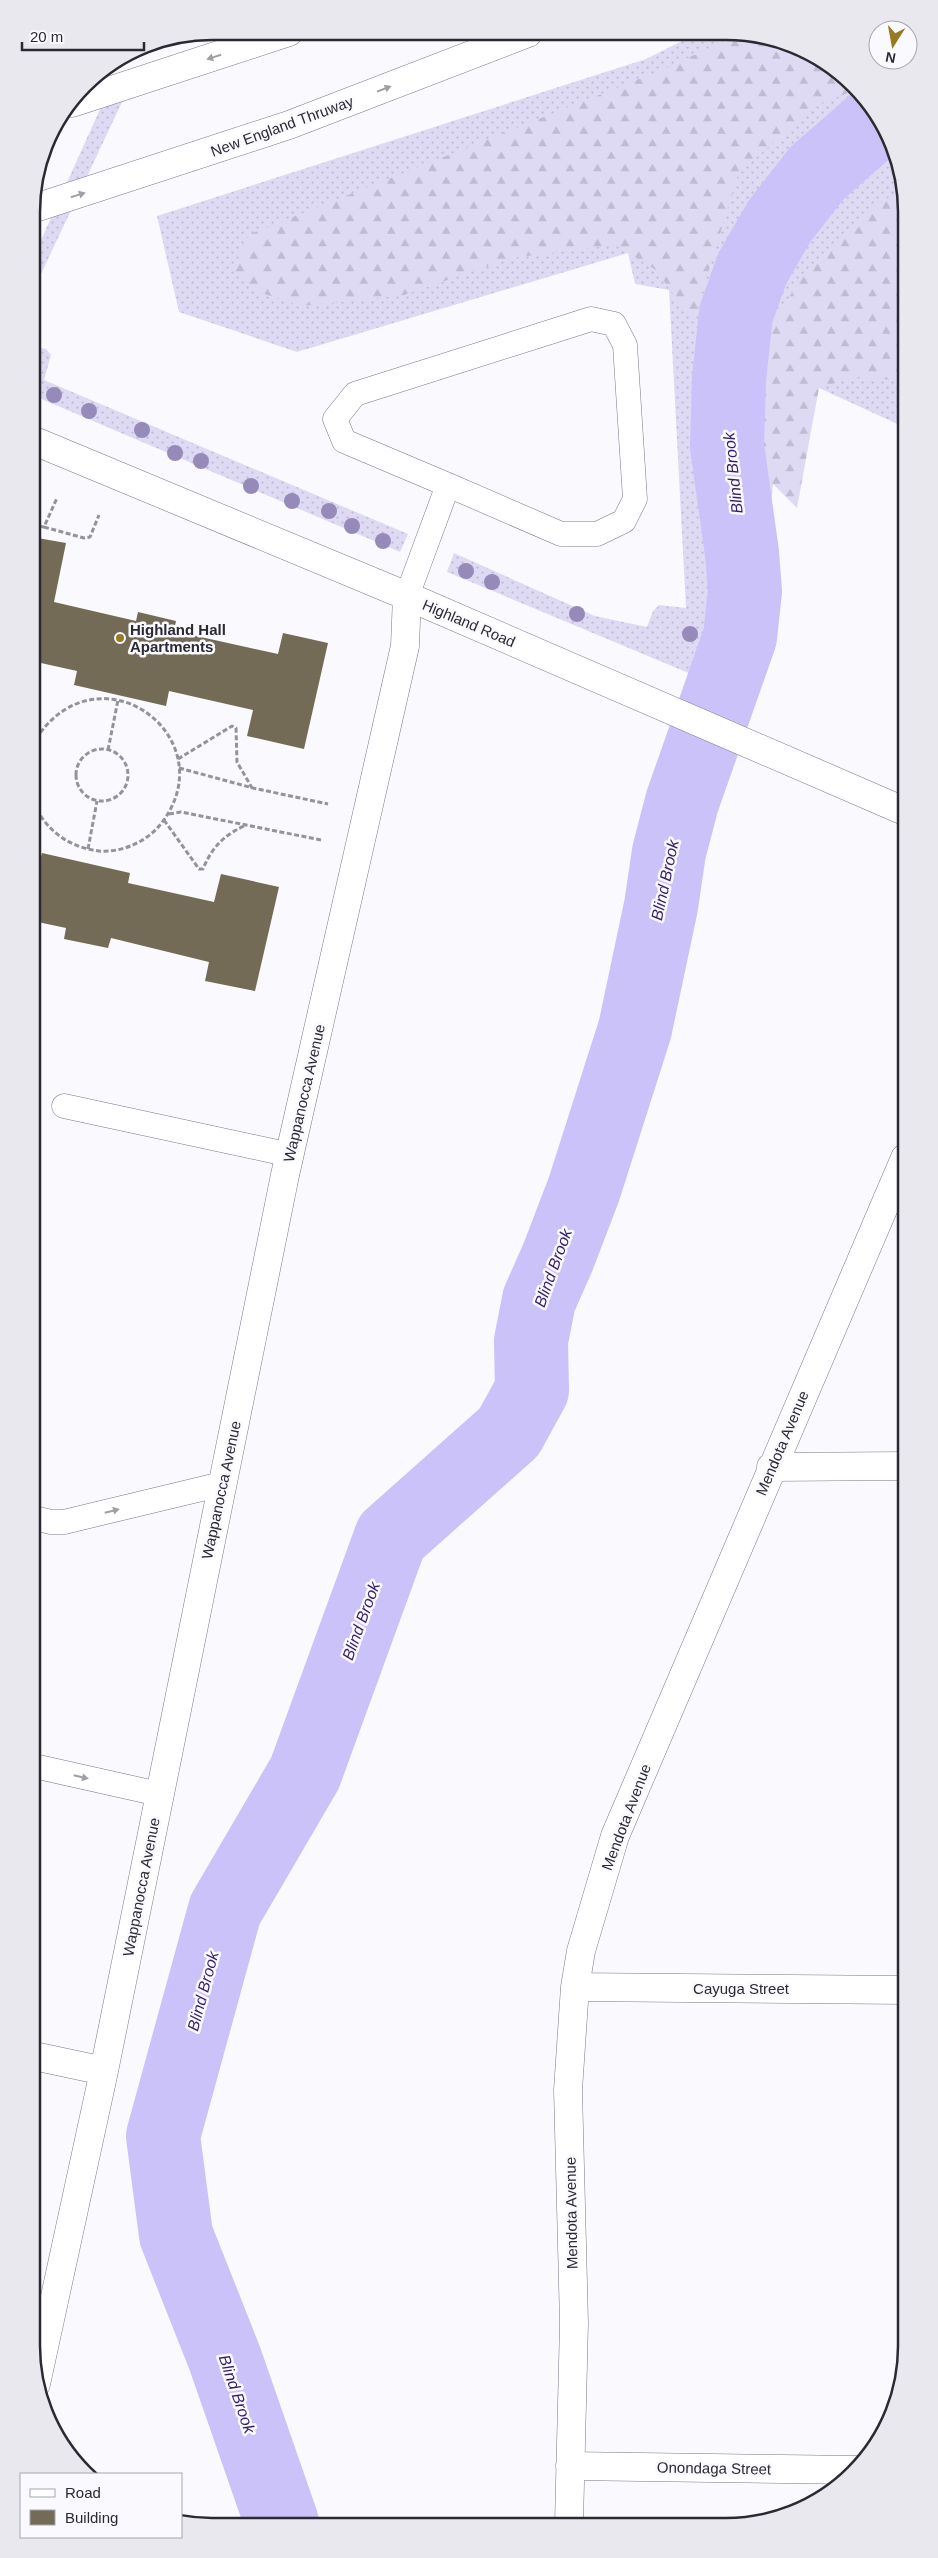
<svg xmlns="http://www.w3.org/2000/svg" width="938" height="2558" font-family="Arial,sans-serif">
	<defs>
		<pattern id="grass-dots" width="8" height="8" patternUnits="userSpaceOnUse" patternTransform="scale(1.25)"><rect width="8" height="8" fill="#dedaf4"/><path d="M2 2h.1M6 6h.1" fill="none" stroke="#bfbbd2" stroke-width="1.8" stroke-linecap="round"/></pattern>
		<pattern id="forest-firs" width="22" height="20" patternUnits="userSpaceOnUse" patternTransform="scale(1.25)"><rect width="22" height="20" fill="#dedaf4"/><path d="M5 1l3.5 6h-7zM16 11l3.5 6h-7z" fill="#bfbbd2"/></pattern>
	</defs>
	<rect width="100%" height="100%" fill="#faf9fe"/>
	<!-- grass -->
	<path fill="url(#grass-dots)" d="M696,34L762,35L806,50L854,84L883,122L903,176L904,427L819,388L773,484L753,700L447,572L454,553L595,616L647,627L653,611L659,605L686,608L669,290L635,284L628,253L297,352L179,312L157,216L646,59Z
		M124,98L32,293V260L101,107Z
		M32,346L46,349L51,355L44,380L408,534L400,552L32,395Z"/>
	<!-- forest -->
	<path fill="url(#forest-firs)" d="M738,35H762L806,50L858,89L819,104L739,172L693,322L656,270L615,245L511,258L404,295L303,306L255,291L234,271L248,235L659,71Z
		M903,188L904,380L850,378L819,388L797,508L773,484L745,474L739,417L765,331L808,270L873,208Z"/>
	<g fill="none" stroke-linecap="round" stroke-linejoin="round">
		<!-- river -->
		<path stroke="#cac2f9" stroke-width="74" d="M282,2523L225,2359L176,2235L163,2136L225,1910L305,1773L391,1537L509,1432L532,1390L531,1341L539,1300L558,1257L584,1189L635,1029L661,906L669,852L682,802L740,637L745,591L742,553L727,446L729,379L736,314L752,269L779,222L817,173L871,126L882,121"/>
	</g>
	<!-- building -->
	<path fill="#736b56" d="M32,537L66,543L54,602L136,621L138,612L176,621L174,631L278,654L283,633L328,643L304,749L247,736L253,710L169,691L166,706L74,685L77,671L32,661Z
		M42,853L130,873L128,883L214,902L221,874L279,887L255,991L205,981L209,962L111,938L108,948L64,939L66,928L33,921V862L39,863Z"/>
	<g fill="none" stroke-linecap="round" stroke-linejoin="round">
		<defs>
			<path id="service" d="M407,596L448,485L561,534H597L624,521L635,499L625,345L614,324L591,319L355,394L335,419L344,441L448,485
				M64,1106L291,1155
				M34,1518L51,1522H64L222,1484
				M34,1766L159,1794"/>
			<path id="minor" d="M771,1467L905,1466
				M575,1987L906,1990
				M34,2056L104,2071
				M36,2384L104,2071L285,1175L405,646L407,596
				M570,2466L857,2470
				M569,2523L574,2323L568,2090L575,1987L581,1951L615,1836L905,1158"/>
			<path id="tertiary" d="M32,440L407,596L904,811"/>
			<path id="motorway" d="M72,103L289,32
				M32,209L289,125L528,33"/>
		</defs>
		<!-- service casing -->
		<use href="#service" stroke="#7a778d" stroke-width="25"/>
		<!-- minor casing -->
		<use href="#minor" stroke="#7a778d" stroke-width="29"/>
		<!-- tertiary casing -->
		<use href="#tertiary" stroke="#7a778d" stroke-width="29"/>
		<!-- motorway casing -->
		<use href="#motorway" stroke="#7a778d" stroke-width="29"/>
		<!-- path -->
		<path stroke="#94939a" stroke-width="3" stroke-dasharray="5 2.5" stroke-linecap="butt" d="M32,525L44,527L57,498
			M44,527L84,538L90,537L99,515
			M32,745C95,638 230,738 160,825C146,842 121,853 99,851C68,847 47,831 33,803
			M76 775a26 26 0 1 1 52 0a26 26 0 1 1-52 0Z
			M108,750L118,700
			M178,759L232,726L236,728L237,762L252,788
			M179,768L253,788L328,804
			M169,814L181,812L321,840
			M164,820L199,869H203C212,847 224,835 246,825
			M88,849L97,801"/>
		<!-- service -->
		<use href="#service" stroke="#fff" stroke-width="24"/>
		<!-- minor -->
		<use href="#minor" stroke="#fff" stroke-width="28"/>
		<!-- tertiary -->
		<use href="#tertiary" stroke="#fff" stroke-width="28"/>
		<!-- motorway -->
		<use href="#motorway" stroke="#fff" stroke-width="28"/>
	</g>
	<!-- trees -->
	<g fill="#968bb8">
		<circle cx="54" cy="395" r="8"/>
		<circle cx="89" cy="411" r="8"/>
		<circle cx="142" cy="430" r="8"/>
		<circle cx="175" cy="453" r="8"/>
		<circle cx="201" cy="461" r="8"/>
		<circle cx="251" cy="486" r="8"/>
		<circle cx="292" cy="501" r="8"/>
		<circle cx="329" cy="511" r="8"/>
		<circle cx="352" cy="526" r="8"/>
		<circle cx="383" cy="541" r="8"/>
		<circle cx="466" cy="571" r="8"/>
		<circle cx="492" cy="582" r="8"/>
		<circle cx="577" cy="614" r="8"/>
		<circle cx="690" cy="634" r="8"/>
	</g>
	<!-- one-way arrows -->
	<defs><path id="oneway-solid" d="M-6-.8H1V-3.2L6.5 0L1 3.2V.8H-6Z" transform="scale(1.25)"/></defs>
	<g fill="#a09fa3">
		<use href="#oneway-solid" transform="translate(214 57) rotate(162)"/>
		<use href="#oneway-solid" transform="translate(384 89) rotate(-21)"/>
		<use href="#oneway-solid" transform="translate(78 195) rotate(-17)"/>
		<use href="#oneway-solid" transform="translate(112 1511) rotate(-14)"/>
		<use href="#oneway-solid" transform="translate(81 1777) rotate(13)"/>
	</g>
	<!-- markers -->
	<circle fill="#987a23" stroke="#faf9fe" stroke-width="2" cx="120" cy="638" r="5"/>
	<g text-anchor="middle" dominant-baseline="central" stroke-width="5" stroke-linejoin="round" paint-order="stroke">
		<!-- street labels -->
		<g font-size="15" fill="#2b2a33" stroke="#faf9fe">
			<text transform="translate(282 126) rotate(-20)">New England Thruway</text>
			<text transform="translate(469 623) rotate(23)">Highland Road</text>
			<text transform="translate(304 1093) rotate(-77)">Wappanocca Avenue</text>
			<text transform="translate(782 1443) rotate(-67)">Mendota Avenue</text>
			<text transform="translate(221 1490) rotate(-78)">Wappanocca Avenue</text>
			<text transform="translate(626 1817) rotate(-69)">Mendota Avenue</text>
			<text transform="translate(141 1887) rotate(-79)">Wappanocca Avenue</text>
			<text x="741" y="1988">Cayuga Street</text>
			<text transform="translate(571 2213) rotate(-91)">Mendota Avenue</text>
			<text transform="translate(714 2468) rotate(1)">Onondaga Street</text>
		</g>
		<!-- poi labels -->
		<g font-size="15" font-weight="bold" fill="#2b2a33" stroke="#faf9fe" text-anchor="start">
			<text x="130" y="629">Highland Hall<tspan x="130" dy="17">Apartments</tspan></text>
		</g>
		<!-- water labels -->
		<g font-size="16" font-style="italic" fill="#361f6b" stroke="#faf9fe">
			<text transform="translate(733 473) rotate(-96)">Blind Brook</text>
			<text transform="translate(665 880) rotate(-78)">Blind Brook</text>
			<text transform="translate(553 1268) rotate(-70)">Blind Brook</text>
			<text transform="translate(361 1621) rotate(-70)">Blind Brook</text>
			<text transform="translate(203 1991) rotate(-75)">Blind Brook</text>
			<text transform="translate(237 2394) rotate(71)">Blind Brook</text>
		</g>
	</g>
	<!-- crop -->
	<path d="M0 0H938V2558H0ZM212 40H726A172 172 0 0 1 898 212V2346A172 172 0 0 1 726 2518H212A172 172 0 0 1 40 2346V212A172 172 0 0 1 212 40Z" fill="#e9e8ee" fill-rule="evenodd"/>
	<path fill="none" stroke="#2b2a33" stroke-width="2.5" d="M212 40H726A172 172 0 0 1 898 212V2346A172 172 0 0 1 726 2518H212A172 172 0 0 1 40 2346V212A172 172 0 0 1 212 40Z"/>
	<!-- legend -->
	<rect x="20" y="2473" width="162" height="65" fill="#faf9fe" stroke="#a7a6ad"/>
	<rect x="30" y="2489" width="25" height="8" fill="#ffffff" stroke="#a7a6ad"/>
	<text x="65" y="2498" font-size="15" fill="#2b2a33">Road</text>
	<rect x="30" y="2510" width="25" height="15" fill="#736b56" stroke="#a7a6ad"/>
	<text x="65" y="2523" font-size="15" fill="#2b2a33">Building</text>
	<!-- north arrow -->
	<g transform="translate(893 45) rotate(191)"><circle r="24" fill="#faf9fe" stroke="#a7a6ad"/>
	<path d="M0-4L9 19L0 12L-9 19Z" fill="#987a23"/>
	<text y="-8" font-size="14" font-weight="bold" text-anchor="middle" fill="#2b2a33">N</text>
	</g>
	<!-- scale -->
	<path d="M22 42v8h122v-8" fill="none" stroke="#2b2a33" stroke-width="2.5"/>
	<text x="30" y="42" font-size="15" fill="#2b2a33" stroke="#faf9fe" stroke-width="4" paint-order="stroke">20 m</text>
</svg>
